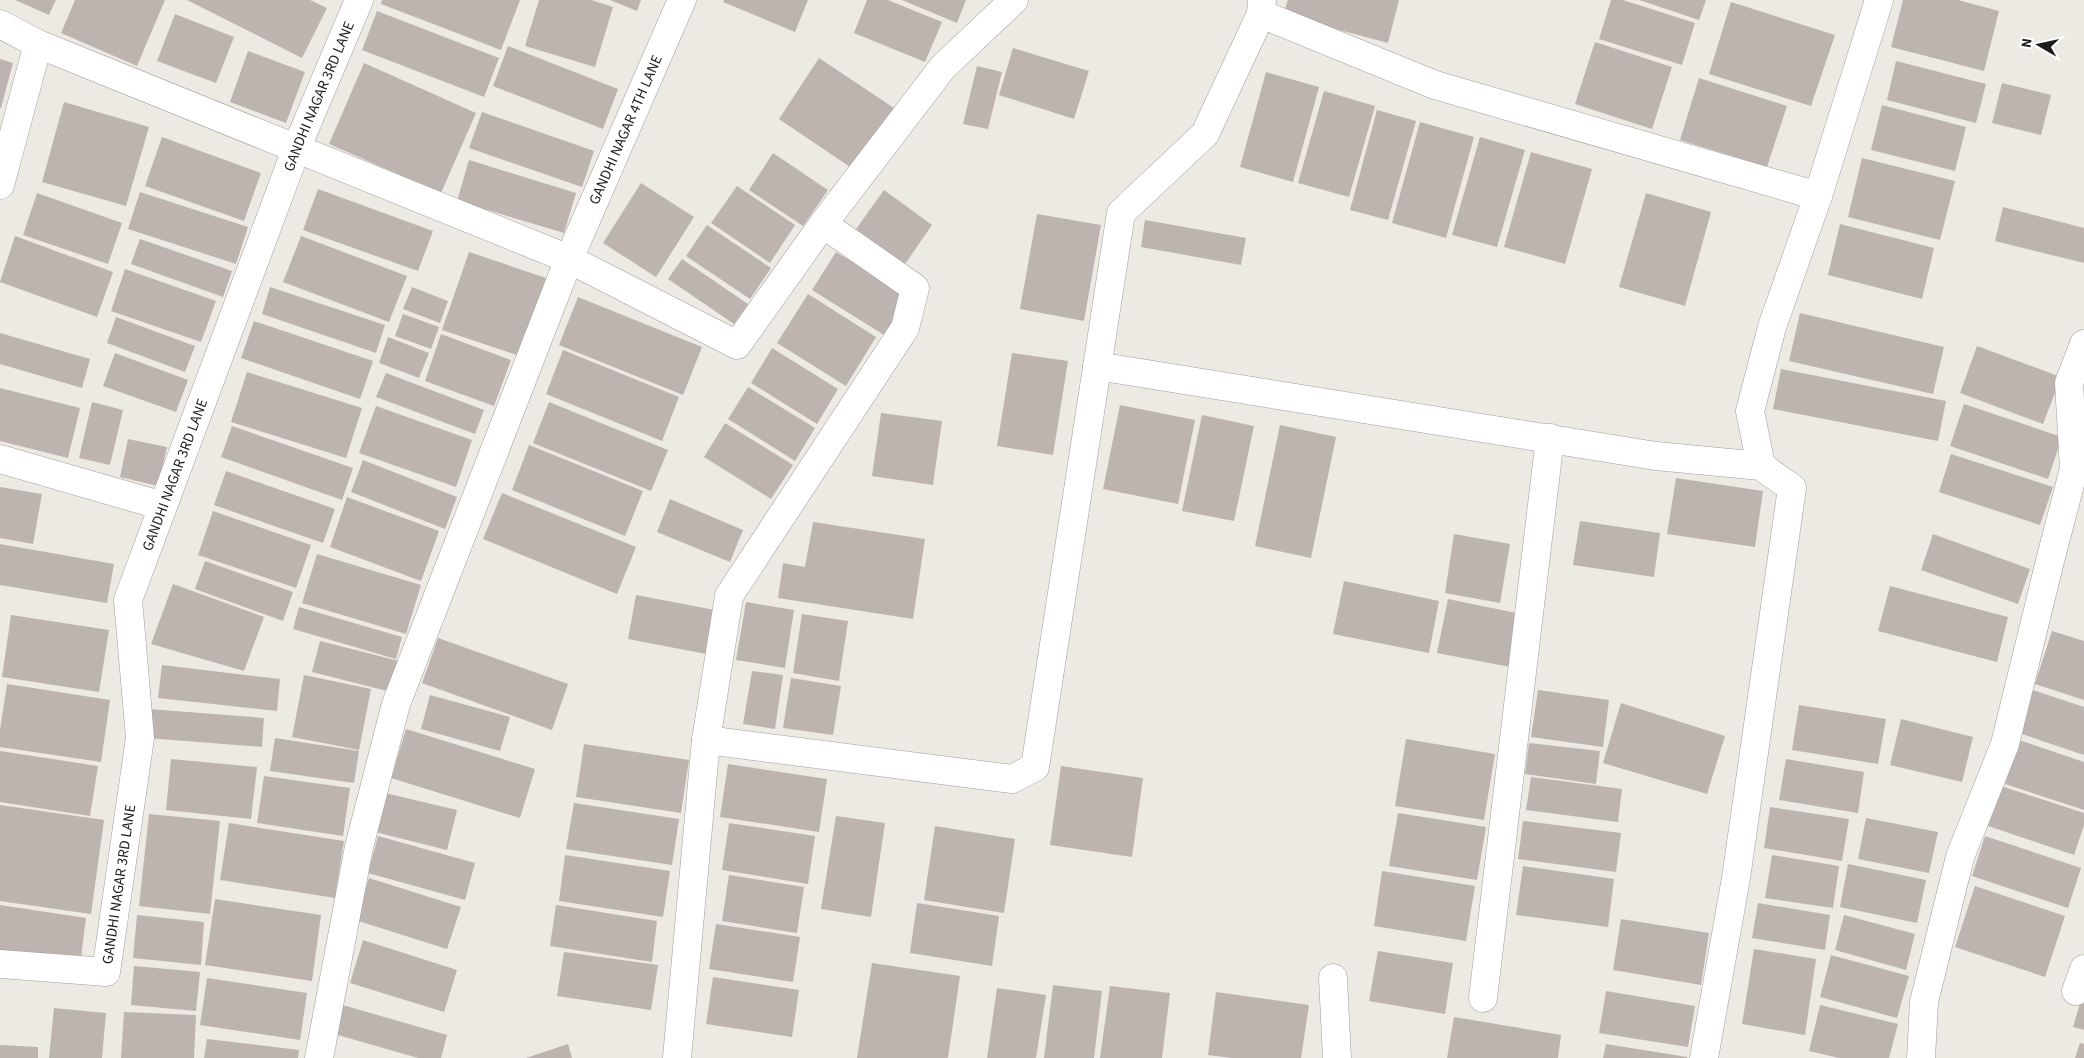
<svg xmlns="http://www.w3.org/2000/svg" width="2084" height="1058" font-family="'Source Sans 3',sans-serif">
	<rect width="100%" height="100%" fill="#ede9e3"/>
	<!-- building -->
	<path fill="#bdb4b0" d="M15,0H56L49,15Z
		M75,0H165L137,66L61,33Z
		M187,0H310L327,8L302,58Z
		M382,0H520L501,50L381,4Z
		M539,0H591L613,7L595,67L525,46Z
		M610,0H641L637,11Z
		M724,0H808L795,32L723,2Z
		M867,0H888L942,22L925,62L854,33Z
		M902,0H966L957,23Z
		M1288,0H1399L1388,43L1283,15Z
		M1611,0H1623L1695,23L1682,65L1599,39Z
		M1639,0H1706L1699,20Z
		M1903,0H1958L1999,11L1984,71L1891,47Z
		M1731,2L1835,35L1811,106L1709,74Z
		M377,11L499,58L484,97L362,50Z
		M175,14L234,37L216,83L157,61Z
		M1595,42L1672,67L1652,129L1575,104Z
		M508,46L618,89L603,129L493,86Z
		M1013,48L1089,71L1074,119L999,95Z
		M248,51L305,72L286,123L230,102Z
		M819,58L894,108L853,169L779,119Z
		M0,59L13,63L1,108H0Z
		M1896,61L1986,84L1976,123L1887,100Z
		M364,63L476,113L441,193L329,144Z
		M977,66L1002,72L988,129L963,124Z
		M1266,72L1319,87L1293,182L1240,167Z
		M1699,78L1787,106L1767,167L1680,140Z
		M2002,83L2051,95L2041,135L1992,123Z
		M1324,91L1375,106L1349,197L1298,183Z
		M64,102L149,127L126,206L42,182Z
		M1882,105L1966,127L1955,171L1871,150Z
		M1377,110L1416,121L1388,220L1350,210Z
		M482,112L594,151L582,187L469,148Z
		M1420,122L1474,137L1446,238L1392,223Z
		M162,137L261,173L244,221L145,186Z
		M1480,137L1525,150L1497,247L1452,235Z
		M1531,152L1592,169L1565,264L1504,247Z
		M773,153L828,190L803,226L749,190Z
		M1862,158L1955,181L1940,240L1848,217Z
		M469,160L576,193L564,233L457,201Z
		M641,183L694,217L656,277L603,243Z
		M737,186L795,225L770,263L711,223Z
		M318,189L433,231L418,271L303,230Z
		M884,190L932,225L905,264L856,229Z
		M140,192L248,227L236,264L128,229Z
		M37,193L122,223L108,264L23,235Z
		M1646,193L1711,212L1685,306L1619,287Z
		M2003,207L2084,228V263L1995,241Z
		M1037,214L1101,225L1084,321L1020,309Z
		M1145,220L1246,238L1241,265L1141,247Z
		M1840,224L1934,248L1922,299L1828,275Z
		M707,225L771,268L750,299L686,256Z
		M15,236L113,272L97,317L0,282Z
		M301,236L407,276L389,322L283,282Z
		M140,239L232,271L223,297L131,264Z
		M469,252L546,278L520,356L442,330Z
		M836,252L908,296L884,335L812,290Z
		M682,259L748,304L734,324L668,279Z
		M125,269L216,301L201,342L111,311Z
		M270,287L385,325L376,353L262,314Z
		M412,287L448,301L440,323L403,309Z
		M808,294L876,337L846,386L777,343Z
		M578,297L702,347L683,395L559,345Z
		M1800,313L1944,347L1933,394L1789,361Z
		M403,314L439,327L431,349L395,336Z
		M116,317L195,346L185,372L107,343Z
		M254,321L373,361L360,399L241,358Z
		M0,333L90,359L82,388L0,364Z
		M441,334L511,360L494,406L425,381Z
		M388,337L429,353L419,378L379,363Z
		M1977,346L2061,377L2043,424L1960,393Z
		M772,348L838,389L817,424L751,383Z
		M563,350L679,397L662,441L546,394Z
		M115,353L188,380L176,412L103,386Z
		M1012,353L1068,361L1053,455L997,446Z
		M1781,369L1946,401L1938,441L1773,409Z
		M247,372L362,408L346,458L231,422Z
		M386,373L484,410L475,434L376,397Z
		M748,387L815,428L795,461L728,419Z
		M0,388L80,408L68,458L0,441Z
		M92,402L123,410L110,465L79,458Z
		M549,402L668,450L651,491L533,443Z
		M1964,404L2062,437L2048,479L1950,446Z
		M1120,405L1195,420L1178,504L1103,489Z
		M376,406L472,440L456,487L359,453Z
		M881,413L942,421L933,485L872,476Z
		M1202,415L1254,426L1234,521L1182,511Z
		M725,423L793,465L771,499L704,457Z
		M1280,425L1336,437L1311,558L1255,546Z
		M232,426L353,468L342,500L221,457Z
		M128,439L167,447L158,486L120,477Z
		M529,445L643,491L625,536L512,490Z
		M1951,454L2053,487L2040,525L1939,492Z
		M363,460L457,497L445,529L351,492Z
		M226,471L335,509L323,543L214,505Z
		M1676,478L1763,491L1755,547L1667,534Z
		M0,487L42,494L33,544L0,538Z
		M502,493L636,547L617,594L483,539Z
		M347,497L439,531L421,581L330,547Z
		M670,499L743,530L730,562L657,532Z
		M213,511L311,545L296,588L198,555Z
		M1580,521L1660,533L1654,577L1573,565Z
		M813,522L925,539L913,619L778,598L783,563L805,567Z
		M1454,534L1510,544L1500,603L1445,593Z
		M1933,534L2030,569L2018,604L1921,570Z
		M0,544L114,564L107,603L0,585Z
		M317,554L421,585L406,634L302,603Z
		M205,561L293,592L283,621L195,589Z
		M1344,581L1439,601L1429,653L1333,634Z
		M173,584L264,617L244,671L151,644Z
		M1890,586L2008,617L1997,662L1878,631Z
		M636,595L715,610L706,654L628,639Z
		M1448,599L1521,614L1510,667L1437,653Z
		M746,602L794,610L785,668L736,660Z
		M299,607L402,637L396,659L293,629Z
		M802,614L848,621L839,681L793,673Z
		M11,615L109,630L99,692L2,677Z
		M2052,631L2084,641V700L2035,684Z
		M438,638L568,684L552,730L422,683Z
		M320,641L399,661L391,692L312,672Z
		M162,665L280,679L277,711L158,698Z
		M752,671L783,675L775,729L743,724Z
		M304,675L371,689L359,750L292,737Z
		M791,678L841,686L833,735L783,728Z
		M7,684L110,700L101,762L0,747V730Z
		M1538,690L1609,700L1603,747L1531,737Z
		M2033,690L2084,707V755L2019,733Z
		M430,695L510,717L500,751L421,729Z
		M1621,703L1725,736L1707,794L1603,763Z
		M1799,705L1886,719L1878,764L1792,750Z
		M149,709L264,718L262,747L147,738Z
		M1901,719L1973,737L1962,782L1890,765Z
		M406,729L535,769L520,818L391,778Z
		M275,738L359,751L354,783L270,771Z
		M1406,739L1495,754L1484,820L1395,806Z
		M2019,740L2084,762V810L2005,784Z
		M1529,743L1600,751L1596,784L1525,774Z
		M584,744L689,760L681,813L576,797Z
		M0,751L98,766L90,816L0,802Z
		M171,759L257,767L251,819L166,810Z
		M1786,759L1864,772L1858,813L1779,800Z
		M728,764L827,779L819,832L720,817Z
		M1061,766L1143,778L1132,857L1050,845Z
		M264,776L350,788L343,836L257,823Z
		M1531,777L1622,789L1618,822L1526,810Z
		M2001,786L2084,813V825L2074,855L1988,826Z
		M385,793L457,810L447,850L375,832Z
		M574,803L679,819L672,865L566,849Z
		M0,805L104,820L91,914L0,901Z
		M1770,807L1849,819L1842,861L1764,848Z
		M1398,813L1486,827L1477,880L1389,866Z
		M149,814L220,821L210,914L139,906Z
		M836,816L885,823L871,917L821,909Z
		M1866,818L1938,832L1929,873L1858,859Z
		M1523,821L1621,833L1616,872L1518,859Z
		M229,823L344,841L335,898L220,880Z
		M729,823L815,836L808,884L722,870Z
		M935,826L1015,839L1004,913L924,900Z
		M378,836L475,863L465,900L368,873Z
		M1985,836L2081,868L2068,908L1972,876Z
		M565,855L670,871L663,917L559,901Z
		M1772,855L1839,866L1833,908L1765,898Z
		M1848,864L1926,880L1917,923L1840,907Z
		M1523,866L1614,879L1608,927L1516,915Z
		M1382,871L1475,886L1466,941L1374,926Z
		M729,875L804,887L797,933L722,921Z
		M369,878L461,907L447,949L355,920Z
		M1975,886L2065,916L2045,977L1955,947Z
		M215,899L321,915L312,981L205,965Z
		M917,903L999,916L992,966L910,953Z
		M1758,903L1830,915L1825,950L1752,938Z
		M0,905L86,918L80,965L0,954Z
		M556,905L657,921L652,962L550,946Z
		M137,915L204,922L201,965L133,958Z
		M1844,915L1915,934L1906,970L1835,950Z
		M1621,919L1709,933L1701,985L1613,970Z
		M716,924L800,937L793,982L709,969Z
		M363,940L457,970L444,1012L350,983Z
		M1754,949L1816,959L1805,1035L1742,1024Z
		M1378,951L1453,963L1445,1014L1369,1001Z
		M564,952L658,965L651,1010L557,996Z
		M1831,955L1909,976L1897,1018L1820,997Z
		M872,963L960,976L948,1058H857Z
		M134,966L200,972L196,1011L131,1005Z
		M713,977L799,990L792,1037L706,1024Z
		M207,978L307,993L300,1040L200,1025Z
		M1053,985L1102,991L1094,1058H1044Z
		M1110,986L1170,993L1162,1058H1100Z
		M997,988L1046,995L1036,1058H987Z
		M1606,991L1695,1006L1688,1047L1599,1033Z
		M1216,992L1309,1005L1301,1058H1231L1208,1055Z
		M2083,993H2084V1030L2073,1027Z
		M339,1004L447,1035L441,1058H418L331,1033Z
		M1820,1005L1898,1024L1889,1058H1839L1809,1051Z
		M54,1008L106,1013L102,1058H49Z
		M124,1012L196,1015L194,1058H121Z
		M1454,1017L1561,1035L1558,1058H1447Z
		M207,1039L299,1050L298,1058H204Z
		M2080,1043L2084,1044V1058H2075Z
		M568,1044L572,1058H526Z
		M1606,1044L1687,1057V1058H1603Z
		M0,1045L38,1047V1058H0Z"/>
	<g fill="none" stroke-linecap="round" stroke-linejoin="round">
		<defs>
			<g id="street">
				<path d="M1261,14L1435,85L1818,196"/>
				<path d="M0,24L38,44L569,259L737,345L823,224L943,67L1014,0"/>
				<path d="M0,185L38,44"/>
				<path d="M1097,366L1656,456L1761,466L1792,488L1736,878L1704,1058"/>
				<path d="M0,459L163,506"/>
				<path d="M1761,466L1750,411L1772,327L1818,196L1879,0"/>
				<path d="M706,740L1012,779L1035,767L1121,213L1205,134L1261,14L1262,0"/>
				<path id="s1" d="M0,964L106,972L140,738L128,600L297,147L359,0"/>
				<path d="M1333,978L1337,1058"/>
				<path d="M2076,991L2084,969"/>
				<path d="M1483,998L1550,438"/>
				<path id="s2" d="M319,1058L359,847L396,704L569,259L682,0"/>
				<path d="M677,1058L706,740L729,596L905,328L915,288L823,224"/>
				<path d="M1921,1058L1924,1002L1960,857L2005,744L2051,557L2074,469L2069,383L2084,344"/>
			</g>
		</defs>
		<!-- street casing -->
		<use href="#street" stroke="#9e9e9e" stroke-width="29"/>
		<!-- street -->
		<use href="#street" stroke="#fff" stroke-width="28"/>
	</g>
	<g text-anchor="middle" dominant-baseline="central" stroke-width="4.5" stroke-linejoin="round" paint-order="stroke">
		<!-- street labels -->
		<g font-size="15" fill="#1d1d1d" stroke="#fff">
			<text stroke="none"><textPath href="#s1" startOffset="1020">GANDHI NAGAR 3RD LANE</textPath></text>
			<text stroke="none"><textPath href="#s2" startOffset="981">GANDHI NAGAR 4TH LANE</textPath></text>
			<text stroke="none"><textPath href="#s1" startOffset="615">GANDHI NAGAR 3RD LANE</textPath></text>
			<text stroke="none"><textPath href="#s1" startOffset="195">GANDHI NAGAR 3RD LANE</textPath></text>
		</g>
	</g>
	<!-- north arrow -->
	<g transform="translate(2039 45) rotate(279)" stroke="#ffffff" stroke-width="4" paint-order="stroke">
	<path d="M0-4L9 19L0 12L-9 19Z" fill="#1d1d1d"/>
	<text y="-8" font-size="14" font-weight="bold" text-anchor="middle" fill="#1d1d1d">N</text>
	</g>
</svg>
